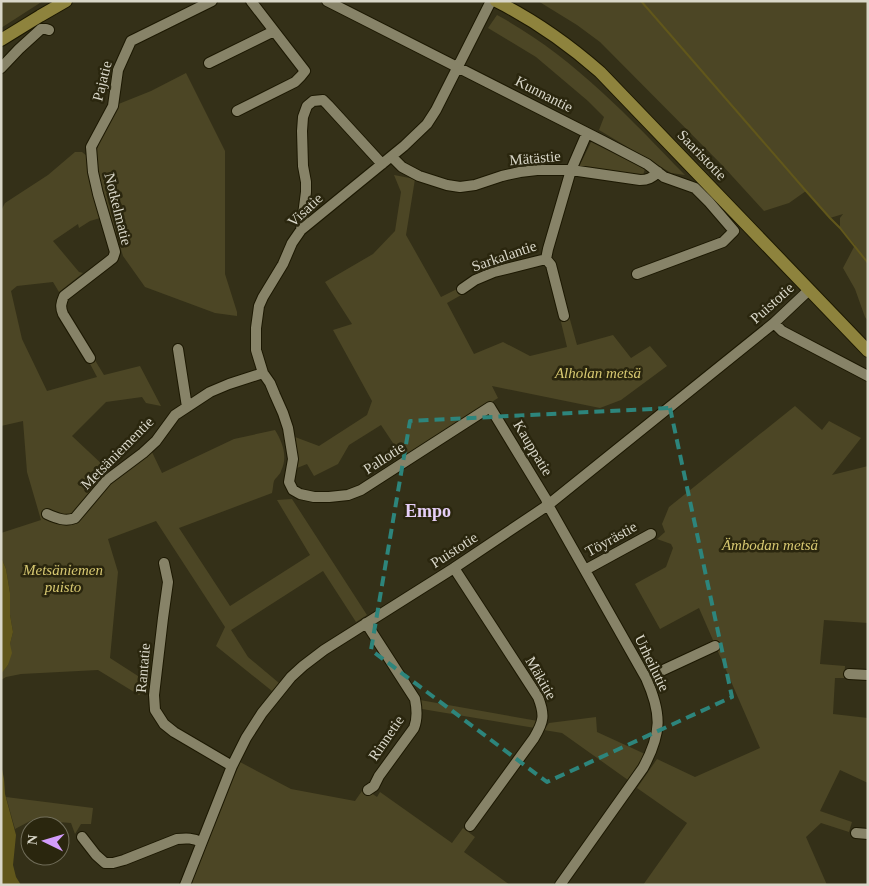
<svg xmlns="http://www.w3.org/2000/svg" width="869" height="886" font-family="'Times New Roman',serif">
	<rect width="100%" height="100%" fill="#343018"/>
	<!-- green -->
	<path fill="#4c4625" d="M1,1H43L1,28Z
		M538,1H868V321L865,317L855,289L843,268L855,245L840,228V218L843,214L830,218L806,191L789,203L764,211L722,165L600,42L577,25Z
		M497,15C571,55 627,115 685,175L671,173L599,130L604,117L588,101L536,57L488,28Z
		M186,73L225,151V274L237,312V316L215,313L145,287L123,256L103,192L97,165L96,153L100,140L116,105L151,91Z
		M591,142L645,169L643,175L579,167Z
		M75,152H82L87,156L94,195L100,218L90,221L79,228L78,224L53,241L79,272L83,273L59,292L53,282L17,286L11,291L22,339L47,391L97,377L88,360L93,357L104,375L140,366L161,406L146,403L142,397L106,402L72,436L105,467L115,480L151,450L162,473L234,439L275,430C283,443 288,457 281,471C280,475 276,477 274,481C273,484 273,489 272,493L179,528L230,606L310,555L277,500L292,499L367,615L356,622L323,571L231,630L248,657L279,683L272,691L216,646L225,627L156,521L108,539L118,572L110,658L152,685L139,695L98,670L21,674L6,677L1,680L2,672L8,665L10,644L13,632L10,615V593L6,569L1,557V533L41,520L27,472L23,421L1,426V211L5,203L48,175Z
		M394,175L415,179L406,235L441,297L461,287L463,294L447,303L474,354L503,342L530,356L567,347L560,318L569,316L577,345L613,335L631,358L650,346L667,366L621,400L600,408L492,386L498,398L403,458L381,425L349,445L338,464L314,476L307,464L297,468L295,437L319,446L367,415L372,401L333,330L352,324L325,282L373,254L395,231L401,192Z
		M795,406L822,430L829,421L861,438L832,475L868,466V623L824,620L820,664L845,666L844,678H835L833,714L868,718V783L840,770L820,811L852,822L849,832L821,823L806,837L827,885H643L687,823L637,788L657,759L695,777L760,748L699,608L660,629L635,584L666,567L673,548L671,544L657,539L665,532L662,524L669,507Z
		M420,700L538,721L535,728L422,709Z
		M596,717L597,732L645,754L628,780L562,733L544,730L549,723Z
		M240,762L291,789L355,801L364,788L377,797L380,792L452,843L463,828L475,837L464,852L510,885H189Z
		M6,797L93,808L91,824H81L75,834L71,823L32,820L15,829Z"/>
	<!-- water -->
	<path fill="#61571b" d="M1,557L6,569L10,593V615L13,632L10,644L12,653L8,665L1,674Z
		M1,764L4,779L5,794L16,835L13,865L16,877L21,885H1Z"/>
	<g fill="none" stroke-linecap="round" stroke-linejoin="round">
		<!-- stream -->
		<path stroke="#61571b" stroke-width="2" d="M641,1L806,191L830,218L840,228L868,263"/>
		<defs>
			<path id="minor" d="M327,1L603,141L647,164L664,177L695,188L709,202L734,231L723,242L637,274
				M491,1L436,110L427,124L404,146L301,230L292,243L283,264L263,297L259,306L256,328V350L263,373L270,383L275,395L283,413L288,428L293,459L289,482L293,490L300,494L314,497H329L348,495L361,490L490,407L546,499L548,505L646,678C662,714 662,733 643,768L560,885
				M209,63L274,31
				M1,68L19,49L41,29H46L49,30
				M237,111L295,82L301,76L305,71L251,1
				M392,157L402,167L419,176L447,185L460,187L475,185L502,176L520,172L537,170H571L640,180C648,180 652,178 658,172
				M301,230L306,192V182L303,166L302,131L303,117L307,106L313,101L323,100L328,105L382,164
				M546,259L551,265L564,316
				M462,289L475,280L494,272L546,259L548,249L571,170L587,133
				M774,323L782,331L868,376
				M178,349L187,407
				M90,358L63,314C60,307 61,303 64,296L108,262L113,258L115,252L98,194L93,172L91,147L113,106L118,70L131,41L212,1
				M47,514C56,518 65,522 75,518L107,480L143,453L156,441L175,415L210,392L229,384L263,373
				M164,563L168,582L163,618L154,695L155,710L164,724L174,732L232,766
				M454,568L538,697C545,715 544,721 534,738L470,826
				M585,570L651,534
				M366,623L415,699C417,709 418,718 414,728L379,776L374,786L368,790
				M849,674L868,675
				M646,678L715,646
				M856,833L868,834
				M82,837L96,855L105,863H113L124,860L177,839C187,838 193,838 201,842
				M185,885L232,766L246,738L262,713L291,677L303,666L324,650L454,568L548,505L774,323L809,290"/>
			<path id="major" d="M496,1C536,21 567,43 600,72L868,351
				M1,40L40,16L66,1"/>
		</defs>
		<!-- minor casing -->
		<use href="#minor" stroke="#1c1802" stroke-width="12"/>
		<!-- major casing -->
		<use href="#major" stroke="#1c1802" stroke-width="14"/>
		<!-- minor -->
		<use href="#minor" stroke="#878368" stroke-width="10"/>
		<!-- major -->
		<use href="#major" stroke="#8e833d" stroke-width="12"/>
	</g>
	<!-- marked area -->
	<path fill="none" stroke="#2d857c" stroke-width="4" stroke-dasharray="10 6" stroke-linejoin="round" d="M670,408L732,697L547,782L371,650L410,421Z"/>
	<g text-anchor="middle" dominant-baseline="central" stroke-width="5" stroke-linejoin="round" paint-order="stroke">
		<!-- street labels -->
		<g font-size="15" fill="#d9d7c9" stroke="#2a260e">
			<text transform="translate(102 81) rotate(-76)">Pajatie</text>
			<text transform="translate(544 94) rotate(27)">Kunnantie</text>
			<text transform="translate(702 155) rotate(46)">Saaristotie</text>
			<text transform="translate(535 158) rotate(-5)">Mätästie</text>
			<text transform="translate(118 209) rotate(76)">Notkelmatie</text>
			<text transform="translate(305 210) rotate(-43)">Visatie</text>
			<text transform="translate(504 256) rotate(-19)">Sarkalantie</text>
			<text transform="translate(772 303) rotate(-42)">Puistotie</text>
			<text transform="translate(533 448) rotate(59)">Kauppatie</text>
			<text transform="translate(117 453) rotate(-45)">Metsäniementie</text>
			<text transform="translate(384 458) rotate(-33)">Pallotie</text>
			<text transform="translate(611 539) rotate(-29)">Töyrästie</text>
			<text transform="translate(454 550) rotate(-33)">Puistotie</text>
			<text transform="translate(652 663) rotate(64)">Urheilutie</text>
			<text transform="translate(143 668) rotate(-85)">Rantatie</text>
			<text transform="translate(541 678) rotate(60)">Mäkitie</text>
			<text transform="translate(386 738) rotate(-56)">Rinnetie</text>
		</g>
		<!-- park labels -->
		<g font-size="15" font-style="italic" fill="#d7c871" stroke="#2a260e">
			<text x="598" y="373">Alholan metsä</text>
			<text x="770" y="545">Ämbodan metsä</text>
			<text x="63" y="570">Metsäniemen<tspan x="63" dy="17">puisto</tspan></text>
		</g>
		<!-- quarter labels -->
		<g font-size="18" font-weight="bold" fill="#e6cff8" stroke="#2a260e">
			<text x="428" y="511">Empo</text>
		</g>
	</g>
	<!-- border -->
	<rect width="869" height="886" fill="none" stroke="#d9d7c9" stroke-width="5"/>
	<!-- north arrow -->
	<g transform="translate(45 841) rotate(275)"><circle r="24" fill="#2a260e" stroke="#706d59"/>
	<path d="M0-4L9 19L0 12L-9 19Z" fill="#d39cfc"/>
	<text y="-8" font-size="14" font-weight="bold" text-anchor="middle" fill="#d9d7c9">N</text>
	</g>
</svg>
